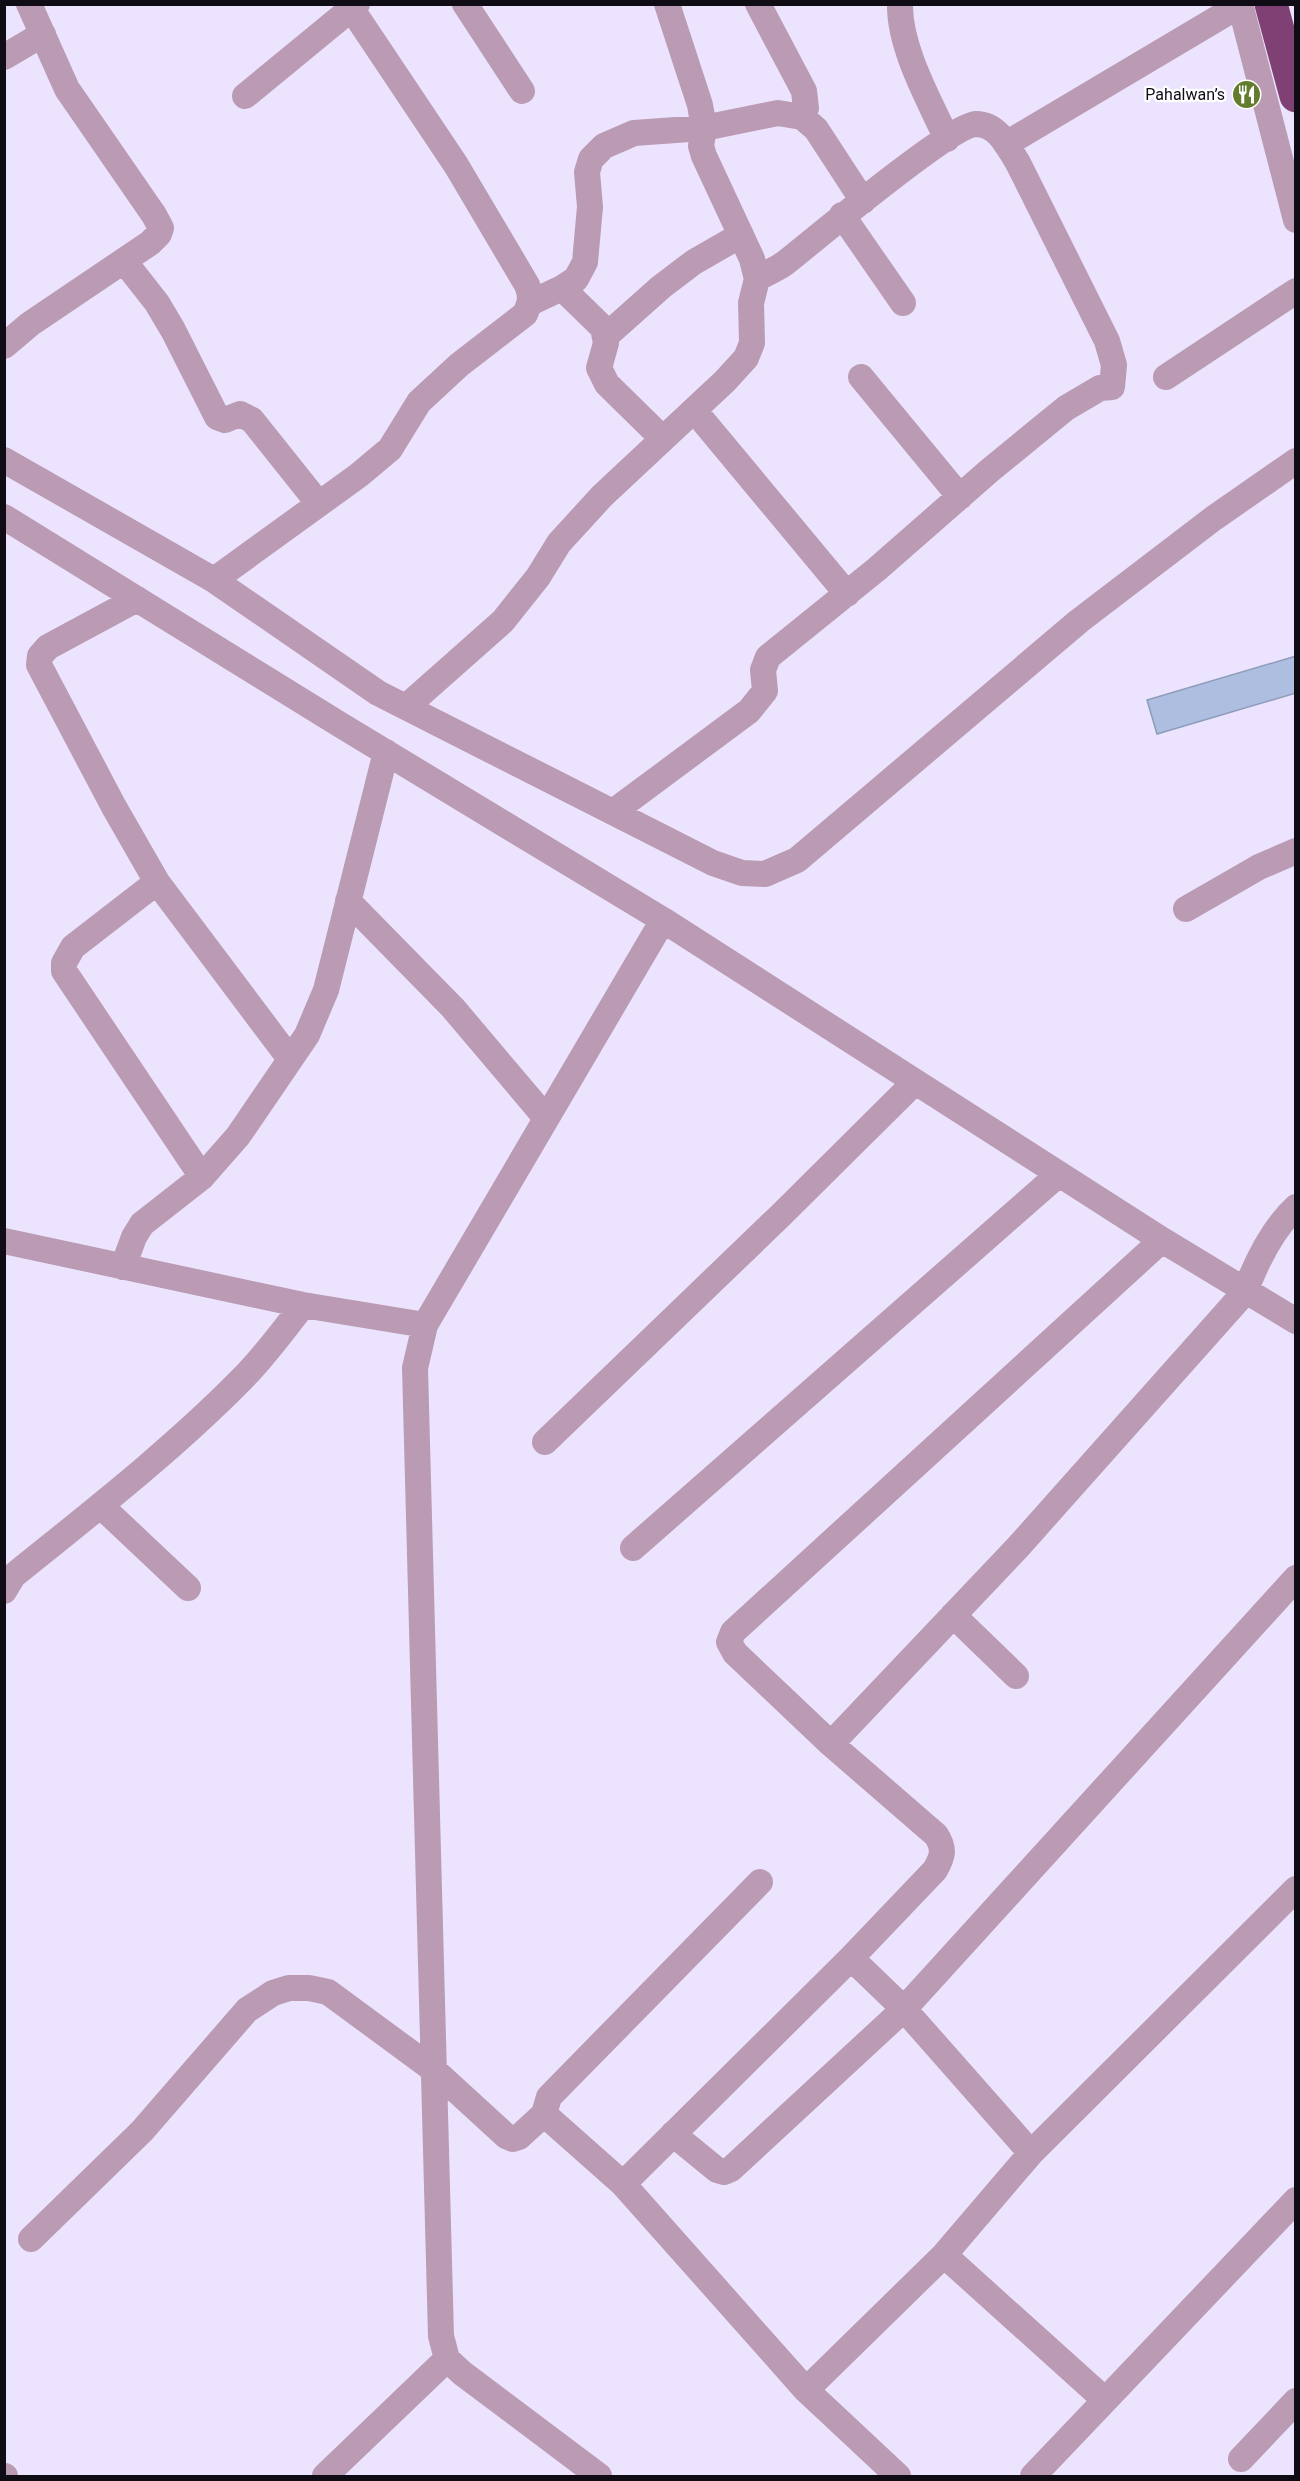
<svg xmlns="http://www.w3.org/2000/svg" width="1300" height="2481" font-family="Roboto,sans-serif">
	<rect width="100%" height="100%" fill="#ece4fe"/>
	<!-- building -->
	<path fill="#adbee0" stroke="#8e9cb9" stroke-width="1.5" d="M1296,656V693L1157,734L1147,700Z"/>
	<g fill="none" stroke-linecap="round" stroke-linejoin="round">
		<!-- minor -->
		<path stroke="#ba9bb3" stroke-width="26" d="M465,4L522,91
			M667,4L700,105L704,128L701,146L704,156L752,259L757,279
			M758,4L804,91L806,108L802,117
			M900,4C899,47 929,100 947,139
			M1240,4L1296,220
			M4,57L43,34
			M245,96L357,4
			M1006,144L1240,5
			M842,215L903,303
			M124,261L157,303L173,330L217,417L225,420L240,414L252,420L319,504
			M562,288L603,328L606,343L599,368L607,384L663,439
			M530,303L562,288L576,279L585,262L590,207L587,172L591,159L604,146L634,133L704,128L778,113L802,117L816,129L863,201
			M606,336L661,287L694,262L741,235
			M4,346L30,324L150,243L159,234L161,228L154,215L67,89L29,4
			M861,377L960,497
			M1166,377L1296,291
			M694,410L847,594
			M4,460L214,580L378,693L713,863L742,873L765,874L797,860L1079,621L1214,518L1296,461
			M4,517L339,724L663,920L425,1325L415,1368L441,2336L447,2359L462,2373L599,2476
			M214,580L359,475L390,449L419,402L459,365L525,314C530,303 532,297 527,285L456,165L351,8
			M137,599L48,647L40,656L39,665L114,807L157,882L290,1059
			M406,707L503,621L538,577L559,543L602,496L725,381L746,358L752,343L751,303L757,279C766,273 777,269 785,263C813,241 951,125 976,124C998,124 1008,147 1018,163L1107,341L1114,365L1112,387L1100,388L1066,408L989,471L877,569L768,657L763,670L765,691L749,711L613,812
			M157,882L73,947L64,963V971L202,1177
			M348,901L453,1008L546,1118
			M1186,909L1259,867L1296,851
			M663,920L1162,1240L1296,1321
			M4,1241L303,1305L425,1325
			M123,1267L134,1237L142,1224L202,1177L238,1136L307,1035L326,990L386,752
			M545,1442L780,1216L915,1082
			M101,1506L188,1588
			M633,1548L1059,1174
			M4,1591L13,1576C91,1513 171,1451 242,1379C264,1357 283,1331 303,1305
			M953,1615L1016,1676
			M831,1744L1018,1547L1245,1292C1256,1263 1273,1228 1296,1207
			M851,1958L904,2009L1031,2153
			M544,2114L623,2184L806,2390L898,2476
			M673,2134L717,2170L724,2172L731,2169L904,2009L1296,1578
			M623,2184L851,1958L935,1870C943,1856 945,1849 936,1835L831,1744L735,1653L729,1642L733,1632L1162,1240
			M31,2239L142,2131L247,2010L273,1993L289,1988H309L328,1992L434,2070L506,2136L513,2139L519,2137L544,2114L549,2097L760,1882
			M944,2255L1105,2400
			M806,2390L944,2255L1031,2153L1296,1889
			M1241,2459L1296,2401
			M4,2476H5
			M325,2476L447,2359
			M1033,2476L1296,2200"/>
		<!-- highway -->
		<path stroke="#7f4074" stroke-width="33" d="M1271,4L1296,96"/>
	</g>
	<!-- icons -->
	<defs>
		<symbol id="restaurant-disc" viewBox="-11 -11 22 22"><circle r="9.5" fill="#637c2e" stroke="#fff"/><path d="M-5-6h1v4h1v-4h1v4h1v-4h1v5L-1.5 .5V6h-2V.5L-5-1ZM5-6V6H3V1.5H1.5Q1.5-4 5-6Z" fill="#fff"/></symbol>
	</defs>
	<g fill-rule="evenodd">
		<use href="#restaurant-disc" x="1230" y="78" width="33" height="33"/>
	</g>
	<g text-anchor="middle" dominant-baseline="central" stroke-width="4.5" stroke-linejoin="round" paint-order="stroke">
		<!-- poi labels -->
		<g font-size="16" fill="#0f0c16" stroke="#fff" text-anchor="end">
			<text x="1225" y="94">Pahalwan’s</text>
		</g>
	</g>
	<!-- border -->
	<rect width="1300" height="2481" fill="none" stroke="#0f0c16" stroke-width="12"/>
</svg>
